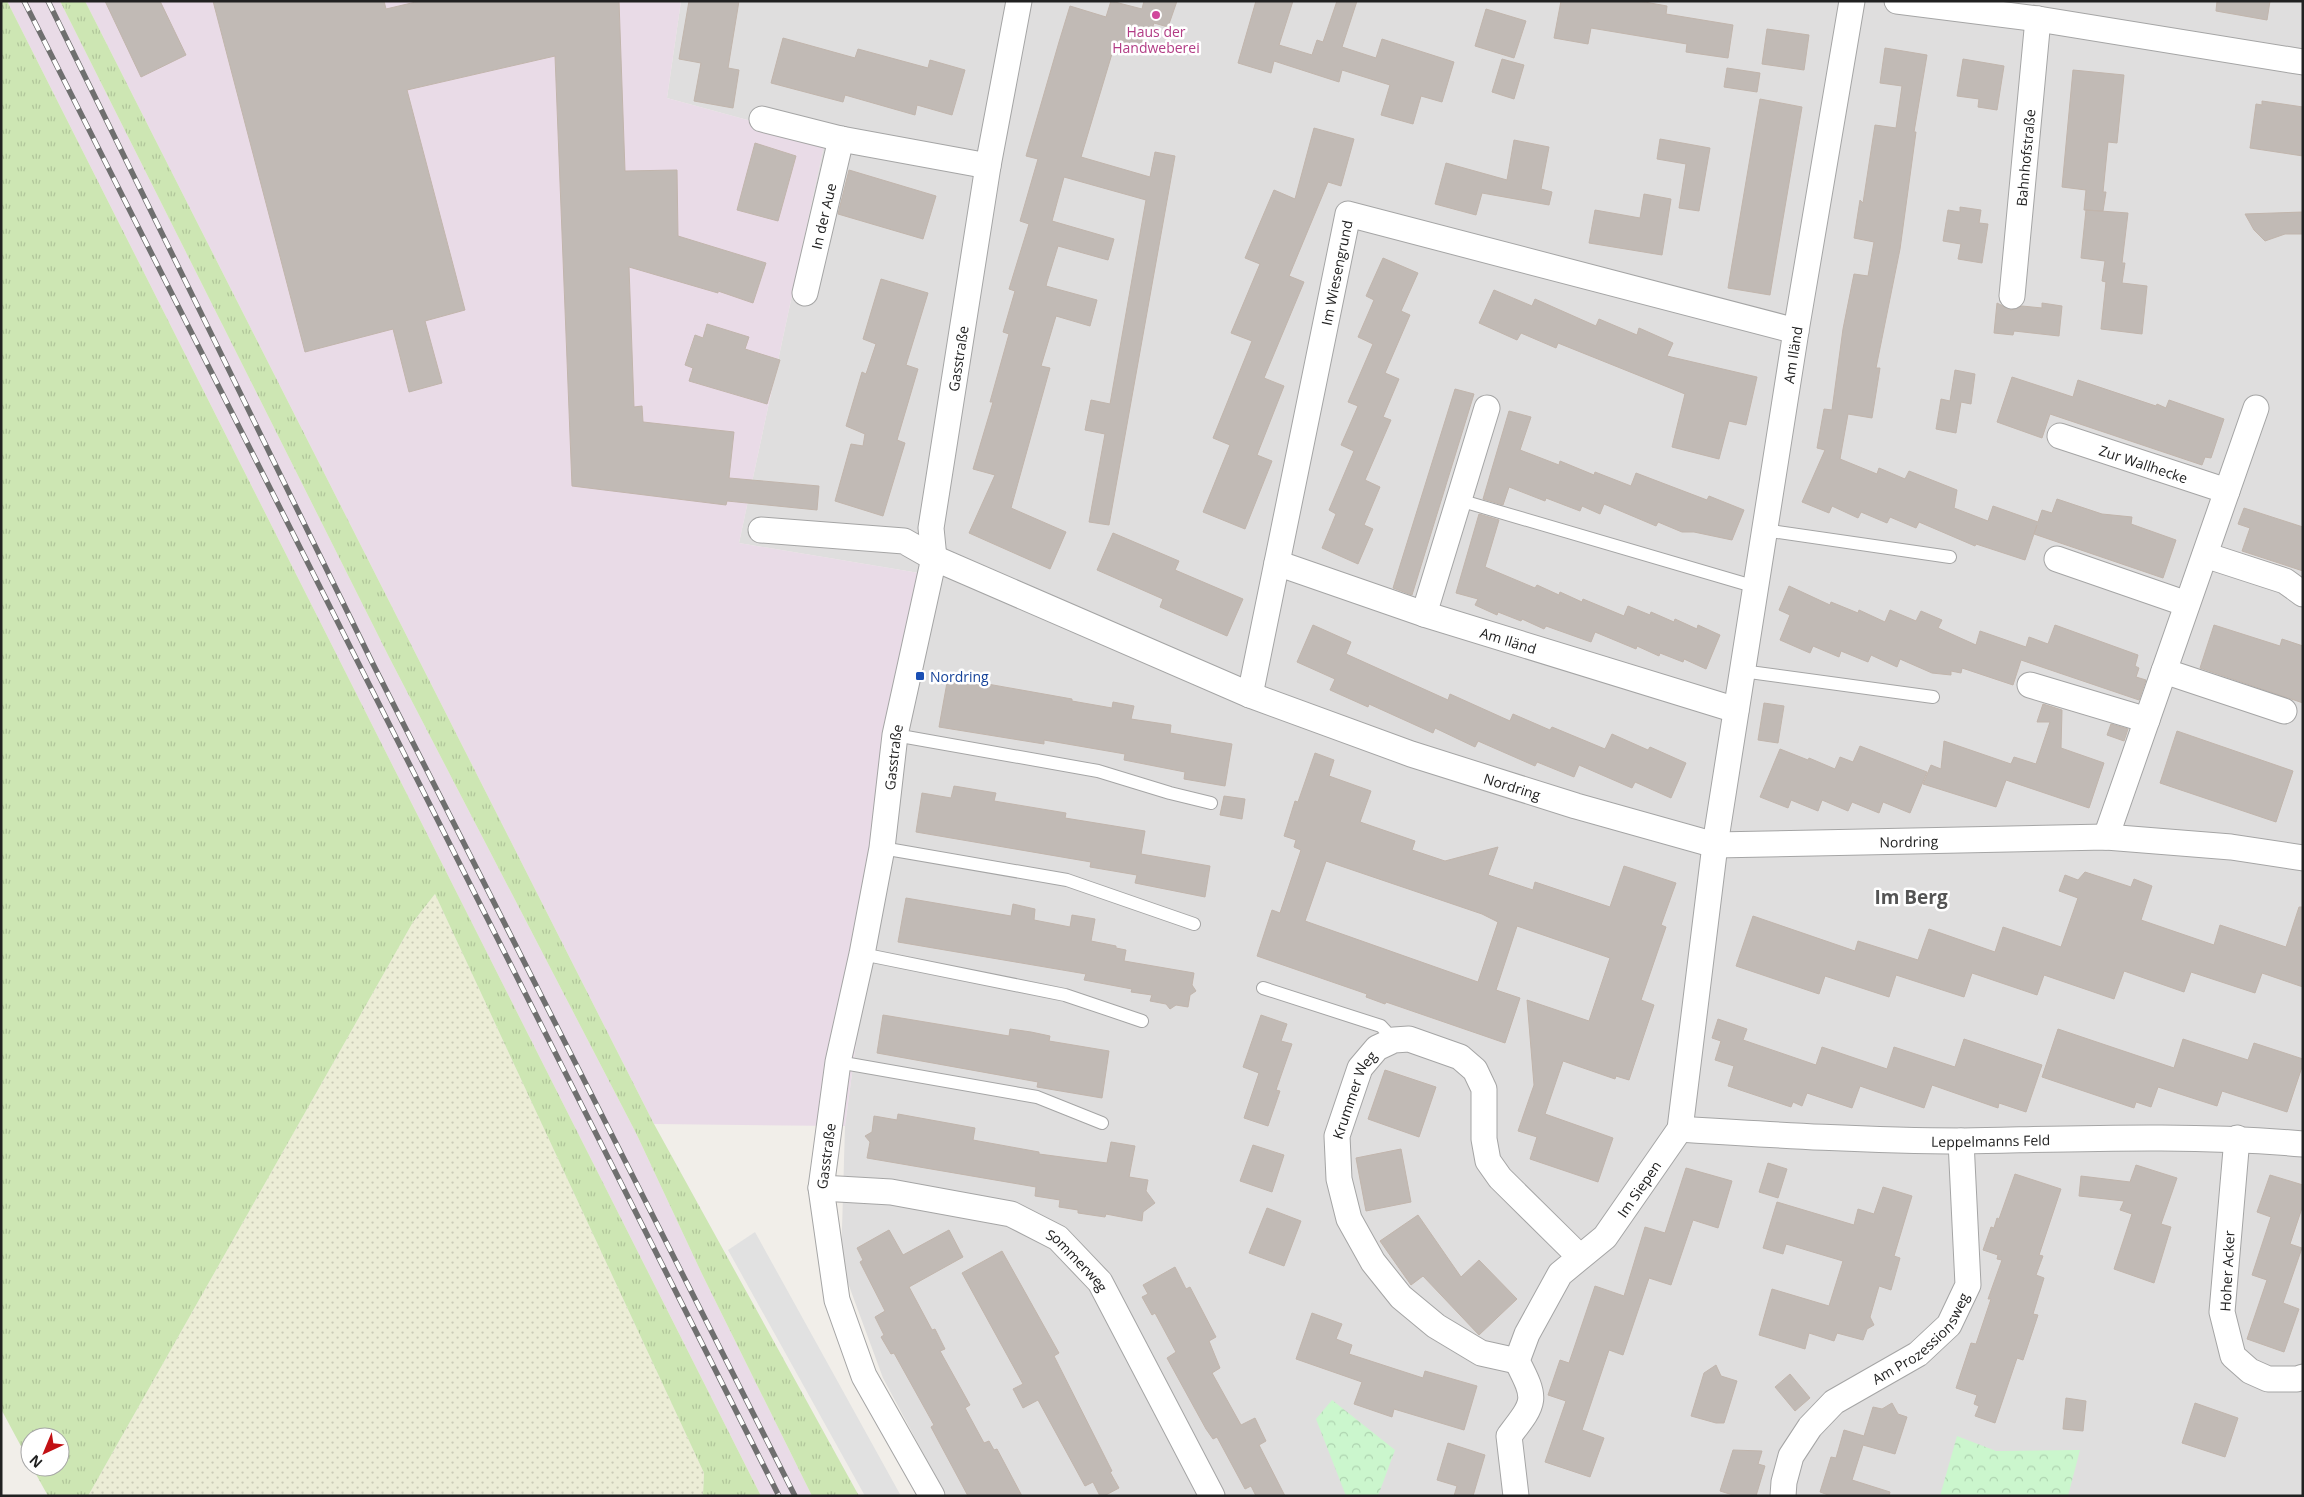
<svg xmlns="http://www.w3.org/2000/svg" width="2304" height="1497" font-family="'Open Sans',sans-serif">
	<defs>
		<pattern id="farmland-dots" width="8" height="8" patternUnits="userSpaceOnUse" patternTransform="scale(1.25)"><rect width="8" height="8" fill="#ecedd6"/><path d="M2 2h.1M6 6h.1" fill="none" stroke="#cacbb7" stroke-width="1.8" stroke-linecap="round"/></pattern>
		<pattern id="grass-tufts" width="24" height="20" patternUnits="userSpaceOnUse" patternTransform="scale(1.25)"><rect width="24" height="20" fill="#cde6b3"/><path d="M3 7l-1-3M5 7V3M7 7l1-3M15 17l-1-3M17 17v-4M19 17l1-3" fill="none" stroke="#b0c59a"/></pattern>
		<pattern id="park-crowns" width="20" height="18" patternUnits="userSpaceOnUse" patternTransform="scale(1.25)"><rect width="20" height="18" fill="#cbf6cd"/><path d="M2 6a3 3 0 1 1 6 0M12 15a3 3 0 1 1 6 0" fill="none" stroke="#aed3b0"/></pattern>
	</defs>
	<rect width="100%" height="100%" fill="#f1eee9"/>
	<!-- residential -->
	<path fill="#dfdede" d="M681,1H2303V1496H946L883,1378L841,1264L845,1126L919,573L739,543L825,141L667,98Z"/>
	<!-- industrial -->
	<path fill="#e9dbe7" d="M7,1H60L390,659L636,1133L702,1274L812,1496H761Z
		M85,1H681L667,98L825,141L739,543L919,573L845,1126L654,1124Z"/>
	<!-- farmland -->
	<path fill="url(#farmland-dots)" d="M435,894L704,1473L703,1496H88L413,922Z"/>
	<!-- grass -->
	<path fill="url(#grass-tufts)" d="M1,1H7L761,1496H703L704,1473L435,894L413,922L88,1496H48L32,1467H60V1437H30V1463L1,1409Z
		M60,1H85L654,1124L859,1496H812L702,1274L636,1133L390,659Z"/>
	<!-- park -->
	<path fill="url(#park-crowns)" d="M1332,1400L1395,1450L1378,1496H1346L1316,1419Z
		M1957,1436L1996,1451L2080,1450L2068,1496H1940Z"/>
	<!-- parking -->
	<path fill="#e1e1e1" d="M755,1232L901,1496H865L728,1250Z"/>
	<!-- building -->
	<path fill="#c1bab5" stroke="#c1b5ac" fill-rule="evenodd" d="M105,1H160L186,55L141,77Z
		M213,1H384L386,9L420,1H619L625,171L677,170L678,236L766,263L753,303L718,291V293L629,267L634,407L642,406L643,422L734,432L729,478L819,486L817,510L727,501L726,505L572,486L555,56L407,90L465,310L425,321L442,383L409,392L393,329L305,352Z
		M689,1H739L728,68L739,70L733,108L694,101L701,63L679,59Z
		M1111,1L1142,9L1144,1H1177L1168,27L1154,23L1150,35L1144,33L1138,54L1114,47L1081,157L1150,177L1155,152L1175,156L1109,525L1089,522L1105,434L1085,430L1091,400L1110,404L1146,200L1064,177L1052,221L1114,239L1108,260L1058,246L1047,282L1046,286L1097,300L1090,326L1056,316L1041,366L1050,368L1011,508L1066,532L1050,569L969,533L995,475L973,469L993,402H990L1009,334L1003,332L1015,291L1009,289L1029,224L1020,221L1038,159L1026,156L1059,42L1070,6L1106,17Z
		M1256,1H1293L1279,45L1312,55L1317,40L1323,42L1337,1H1357L1342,47L1376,58L1382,39L1454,62L1442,102L1421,96L1413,124L1381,115L1390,85L1342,70L1339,82L1274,61L1271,73L1238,63Z
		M1561,1H1639L1667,6L1666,14L1733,25L1728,58L1686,52L1687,44L1591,28L1588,44L1554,38Z
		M2217,1H2270L2267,20L2216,11Z
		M1486,9L1526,21L1514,58L1475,46Z
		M1767,29L1809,35L1804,70L1762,64Z
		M783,38L855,58L858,49L928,68L930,60L965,70L952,115L917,105L915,115L845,95L843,102L771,83Z
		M1885,48L1927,55L1914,132H1916L1900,249L1876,368H1880L1872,418L1848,414L1840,459L1877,474L1879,468L1905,479L1909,471L1957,490L1954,508L1988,521L1993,506L2038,522L2042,510L2052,513L2057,499L2102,514L2132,517L2131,524L2176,540L2163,578L2034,534L2037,525L2025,560L1976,544L1975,546L1919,522L1916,528L1890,517L1887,523L1861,512L1858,518L1832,506L1829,513L1802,502L1825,450L1817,448L1824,409L1832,410L1843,329L1854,274L1868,276L1874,242L1854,238L1860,200L1863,203L1875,125L1896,128L1902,86L1880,83Z
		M1502,59L1524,65L1514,99L1492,92Z
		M1963,59L2004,66L1997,110L1978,107L1979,99L1957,96Z
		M1727,68L1760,73L1757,92L1724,87Z
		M2073,70L2124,75L2117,143L2108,142L2103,192H2106L2103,211L2084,210L2086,190L2062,187Z
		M1760,99L1802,107L1770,295L1728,288Z
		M2262,101L2303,107V156L2250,148L2256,104L2262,105Z
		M1314,128L1354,139L1341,186L1328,182L1289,276L1304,282L1264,378L1284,386L1257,455L1272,461L1245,529L1203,512L1230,445L1213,438L1252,341L1231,333L1260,264L1245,258L1274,190L1295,199Z
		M1660,139L1710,148L1699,211L1679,208L1686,164L1657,159Z
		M1514,140L1549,147L1541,189L1552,192L1549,205L1482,193L1476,215L1435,204L1446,163L1507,180Z
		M755,143L796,156L778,221L737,210Z
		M849,170L936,196L923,239L838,214Z
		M1644,194L1671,199L1662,255L1589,243L1595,210L1640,218Z
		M1960,207L1981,210L1979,223L1988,224L1982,263L1958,259L1961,244L1943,241L1948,210L1960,212Z
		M2086,210L2128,213L2122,263H2125L2122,283L2147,286L2142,334L2101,329L2106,282L2102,281L2105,261L2081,258Z
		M2303,212V234H2285L2265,241L2254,230L2245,214Z
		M1383,258L1418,273L1401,311L1410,315L1385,373L1399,379L1383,417L1391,420L1365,480L1380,487L1364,525L1373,529L1358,564L1322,548L1336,514L1329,510L1354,451L1341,445L1358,406L1348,402L1373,344L1358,337L1374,300L1366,296Z
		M881,279L928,293L906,365L918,369L897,440L905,443L883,516L835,501L851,444L863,446L865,434L846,426L862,372L866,374L876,344L863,339Z
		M1494,290L1532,306L1535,299L1596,326L1599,319L1637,335L1639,328L1673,343L1667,356L1757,377L1746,425L1729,421L1719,459L1672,447L1685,394L1558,343L1556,348L1521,333L1517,340L1479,323Z
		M1997,303L2011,310L2022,306L2042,308V303L2062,306L2059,336L2014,331L2013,335L1994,333Z
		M707,324L749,337L745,349L780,360L767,404L689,381L693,368L685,365L695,335L703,338Z
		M1955,370L1975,374L1971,404L1961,402L1956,433L1936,429L1941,399L1950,401Z
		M2012,377L2073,397L2078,380L2156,406L2157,404L2166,408L2169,400L2224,419L2211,458L2205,457L2202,465L2050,414L2042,438L1997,422Z
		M1455,389L1474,394L1412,595L1393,588Z
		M1509,411L1531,417L1520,450L1559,465L1560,461L1594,475L1595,472L1631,486L1636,473L1707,500L1709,496L1744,510L1732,540L1694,532H1682L1658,522L1656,526L1604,504L1600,514L1582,506L1580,511L1546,498L1545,501L1509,487L1503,505L1483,499Z
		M2244,508L2303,527V571L2242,551L2250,528L2238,524Z
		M1479,514L1499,520L1485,567L1535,588L1537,585L1559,595L1560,592L1582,602L1583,599L1624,616L1628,606L1650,615L1651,612L1674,622L1675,619L1697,629L1698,625L1720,635L1706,669L1684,659L1683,662L1660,653L1659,656L1637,646L1636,649L1595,632L1591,642L1546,626L1544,629L1522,619L1521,621L1498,612L1497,615L1475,605L1478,599L1456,593Z
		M1113,533L1179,561L1175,570L1243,599L1227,636L1160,607L1163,599L1097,570Z
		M1789,586L1830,605L1831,602L1858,613L1859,610L1885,622L1890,610L1916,621L1921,611L1942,620L1938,628L1976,645L1980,631L2026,647L2029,637L2048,644L2055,625L2138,655L2135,666L2139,668L2136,677L2146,680L2139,700L2021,660L2013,685L1962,668L1961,673L1951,671V675L1932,673L1900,659L1897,667L1871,655L1868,662L1841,651L1839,657L1813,646L1810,653L1780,640L1790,615L1779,610Z
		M1313,625L1351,642L1346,654L1448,700L1450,694L1510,721L1513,714L1550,730L1552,727L1605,749L1612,734L1648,750L1650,747L1686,763L1671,798L1635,782L1632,788L1579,765L1574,777L1537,762L1535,766L1478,741L1475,747L1435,728L1433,733L1369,704L1368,707L1330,690L1335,679L1297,662Z
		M2214,625L2280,646L2282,639L2303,646V703L2200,668Z
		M948,677L1072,699V701L1112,708L1113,702L1134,706L1131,719L1171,725L1170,733L1232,744L1225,786L1184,779L1185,772L1124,760L1125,754L1044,740V744L939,727Z
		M1764,703L1784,706L1778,743L1758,740Z
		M2043,704L2062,710L2061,748L2104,763L2089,808L2006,780L1996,807L1923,784L1931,765L1941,769L1944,741L2011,764L2014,757L2036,764L2050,722H2037Z
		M2111,724L2128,729L2124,741L2107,735Z
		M2177,731L2293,771L2276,822L2160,783Z
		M1860,746L1927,772L1910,813L1883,802L1879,813L1852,802L1848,811L1822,800L1818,811L1791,800L1788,808L1760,797L1780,749L1808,760L1809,758L1835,769L1840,757L1853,762Z
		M1315,753L1334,760L1329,776L1371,791L1360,822L1415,841L1412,850L1445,861L1498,847L1488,875L1533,890L1535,882L1610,907L1624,866L1676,883L1661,925L1666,927L1641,1000L1654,1005L1629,1080L1616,1076L1615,1079L1563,1061L1545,1114L1613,1138L1598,1182L1530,1159L1537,1137L1518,1131L1534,1085L1527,1000L1589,1021L1610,958L1517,926L1496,990L1520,998L1505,1043L1386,1002L1385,1004L1366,997L1367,994L1257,956L1272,910L1280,913L1301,850L1294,847L1296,840L1284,836L1295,801L1298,802ZM1326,861L1482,914L1498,922L1478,982L1305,921Z
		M954,786L996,793L994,801L1066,813L1065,818L1145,831L1141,854L1210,866L1205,897L1135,883L1137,875L1090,867L1091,862L916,832L922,793L951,798Z
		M1224,796L1245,799L1242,819L1220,815Z
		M2085,872L2131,887L2134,879L2152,886L2141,920L2214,945L2220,925L2286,947L2299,907H2303V987L2262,973L2255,993L2191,972L2184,992L2124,971L2114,999L2044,975L2037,995L1972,973L1964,997L1896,975L1889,997L1825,976L1819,994L1736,966L1753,916L1855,951L1858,941L1918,960L1929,929L1995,952L2003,927L2061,947L2078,898L2059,891L2065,875L2078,880Z
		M906,898L1011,916L1013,904L1035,909L1034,920L1070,927L1072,915L1095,919L1091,941L1116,946V948L1126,950L1124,961L1194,973L1192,985L1196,991L1190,995L1188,1007L1176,1005L1170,1009L1166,1004L1150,1001L1152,995L1131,992L1132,989L1084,980L1086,974L898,942Z
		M883,1015L1009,1036L1010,1029L1031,1032L1050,1036L1049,1041L1109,1051L1102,1098L1037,1087L1038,1082L877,1053Z
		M1261,1015L1287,1024L1281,1041L1292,1044L1276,1090L1280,1091L1268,1126L1244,1118L1259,1073L1243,1067Z
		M1718,1019L1747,1029L1743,1040L1816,1065L1822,1047L1887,1069L1894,1047L1955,1067L1964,1039L2042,1065L2026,1112L1999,1103L1998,1108L1932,1085L1924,1108L1860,1086L1852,1108L1807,1093L1802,1106L1793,1102L1791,1107L1728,1086L1734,1066L1715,1060L1721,1041L1712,1038Z
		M2058,1029L2174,1068L2183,1039L2248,1060L2254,1043L2303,1059V1064L2287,1112L2222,1091L2217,1106L2158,1087L2151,1107L2136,1102L2134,1108L2042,1077Z
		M1385,1070L1436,1087L1419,1137L1368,1119Z
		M898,1114L975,1128L973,1140L1039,1152V1154L1107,1163L1111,1142L1135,1146L1129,1177L1148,1180L1146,1191L1155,1203L1143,1212L1142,1221L1106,1214L1105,1217L1078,1213V1210L1059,1207L1060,1200L1035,1196L1036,1187L867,1158L870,1142L865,1136L872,1132L874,1116L897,1120Z
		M1253,1145L1284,1155L1272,1192L1240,1181Z
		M1401,1149L1411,1202L1366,1211L1356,1158Z
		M1768,1163L1787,1169L1778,1198L1759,1192Z
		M2136,1165L2177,1178L2161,1224L2171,1227L2154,1283L2114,1269L2132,1214L2120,1210L2124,1201L2079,1196L2081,1176L2130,1182Z
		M1686,1168L1732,1181L1718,1228L1693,1220L1671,1285L1649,1278L1623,1355L1609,1350L1582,1430L1604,1438L1590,1477L1545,1462L1566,1401L1548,1395L1560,1360L1569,1363L1595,1286L1624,1296L1645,1227L1665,1233Z
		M2015,1174L2061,1189L2039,1255L2043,1256L2036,1275L2044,1278L2033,1314L2038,1315L2023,1360L2017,1358L1995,1423L1975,1416L1979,1406L1974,1404L1977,1395L1956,1388L1971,1343L1976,1344L1991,1299H1988L2002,1260L1997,1259L1998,1255L1983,1250L1991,1227L1994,1228L1997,1218L1999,1219Z
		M2270,1175L2303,1185V1205L2290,1244L2302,1248L2283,1303L2299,1309L2284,1352L2247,1339L2267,1280L2252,1275L2271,1217L2257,1212Z
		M1883,1187L1912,1196L1894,1256L1900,1258L1891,1290L1879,1286L1870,1317L1874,1325L1867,1329L1863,1340L1837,1333L1834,1341L1809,1333L1805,1349L1759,1335L1772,1289L1829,1306L1843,1261L1786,1244L1783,1254L1763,1248L1777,1202L1854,1225L1858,1209L1874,1214Z
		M1267,1208L1301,1221L1284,1266L1249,1253Z
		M1418,1215L1461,1277L1479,1260L1517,1299L1479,1335L1423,1276L1411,1285L1380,1241Z
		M889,1230L903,1255L949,1230L963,1257L909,1287L932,1330L935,1329L945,1349L940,1351L970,1405L965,1408L984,1443L989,1441L994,1450L997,1449L1022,1496H968L931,1427L934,1425L894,1353L891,1354L881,1337L884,1335L875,1317L885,1311L860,1262L863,1260L857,1248Z
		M1002,1251L1059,1353L1054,1356L1112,1471L1110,1472L1119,1488L1104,1496H1100L1093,1482L1085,1486L1038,1400L1023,1408L1013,1389L1023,1384L962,1273Z
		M1175,1267L1186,1289L1190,1287L1216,1337L1209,1341L1220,1368L1212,1373L1241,1425L1255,1418L1266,1441L1259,1445L1285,1496H1256L1251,1486L1245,1489L1217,1437L1213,1439L1206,1429L1167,1358L1176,1352L1155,1313L1152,1315L1142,1297L1148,1294L1143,1285Z
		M1312,1313L1342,1324L1336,1339L1352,1345L1349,1354L1423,1378L1425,1371L1477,1386L1464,1430L1394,1409L1392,1417L1354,1404L1362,1382L1296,1359Z
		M1716,1365L1721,1376L1737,1381L1724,1423H1716L1691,1416L1704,1373Z
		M1790,1374L1810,1398L1795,1411L1775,1387Z
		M2066,1398L2086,1401L2083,1431L2063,1429Z
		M1892,1403L1898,1414L1907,1417L1895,1454L1863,1445L1852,1480L1890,1492L1889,1496H1831L1820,1492L1831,1457L1836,1458L1844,1430L1864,1436L1873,1407L1882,1409Z
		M2195,1403L2238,1418L2225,1457L2182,1443Z
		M1448,1443L1485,1455L1473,1496H1454L1457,1486L1437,1480Z
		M1733,1450L1762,1451L1758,1464L1765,1466L1756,1496H1736L1720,1491Z"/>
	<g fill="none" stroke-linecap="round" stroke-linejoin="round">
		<defs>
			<path id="service" d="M1459,500L1756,587
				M1764,530L1950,557
				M1742,671L1933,697
				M895,735L1098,771L1170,793L1211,803
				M882,848L1067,880L1194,924
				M862,954L1065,995L1142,1021
				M1263,988L1381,1026L1394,1040
				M838,1062L1037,1097L1102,1123"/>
			<g id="minor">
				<path d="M1897,1L2038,19L2303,62"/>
				<path d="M762,119L841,139L988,166"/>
				<path id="s1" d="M805,293L841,139"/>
				<path id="s2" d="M2012,296L2038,19"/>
				<path id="s3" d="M2060,436L2227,491"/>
				<path id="s4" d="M761,530L904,541L934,558L1250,695L1411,754L1576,806L1715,845L2106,837L2231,847L2303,858"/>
				<path d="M2205,555L2285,581L2303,594"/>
				<path d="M2057,559L2187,604"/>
				<path id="s5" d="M1277,563L1424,614L1736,710"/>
				<path d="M1424,614L1487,408"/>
				<path d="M2164,671L2284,711"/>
				<path d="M2030,685L2147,720"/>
				<path id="s6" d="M1250,695L1348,214L1796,331"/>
				<path d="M2106,837L2256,408"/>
				<path id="s7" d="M1680,1129C1775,1135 1869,1141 1963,1141C2076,1139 2190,1134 2303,1144"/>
				<path d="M2237,1138L2222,1312L2233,1356L2250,1371L2268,1379H2297L2303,1377"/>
				<path id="s8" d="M821,1188L891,1192L1011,1214L1058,1238L1100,1282L1212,1496"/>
				<path id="s9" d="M1517,1361L1481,1353L1436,1326L1401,1297L1373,1262L1349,1219L1339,1179L1337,1136L1360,1068L1377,1048L1394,1040L1409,1039L1460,1057L1475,1070L1484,1089V1139L1488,1161L1500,1178L1580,1257"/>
				<path id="s10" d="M932,1496L864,1376L837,1300L821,1188L838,1062L862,954L882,848L895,735L934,558L931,528L988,166L1019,1"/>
				<path id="s11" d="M1516,1496L1509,1436C1536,1401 1537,1400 1517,1361L1527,1334L1560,1274L1605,1237L1680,1129L1715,845L1796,331L1852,1"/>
				<path id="s12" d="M1783,1496L1784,1482L1791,1456L1810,1427L1834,1402L1918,1354L1949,1325L1968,1285L1961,1141"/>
			</g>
		</defs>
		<!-- service casing -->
		<use href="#service" stroke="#a5a5a5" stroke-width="14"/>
		<!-- minor casing -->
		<use href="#minor" stroke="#a5a5a5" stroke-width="27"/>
		<!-- service -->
		<use href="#service" stroke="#fff" stroke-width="12"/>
		<!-- minor -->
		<use href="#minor" stroke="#fff" stroke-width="25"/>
		<defs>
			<path id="rail" d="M24,1L779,1496
				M48,1L373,664L795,1496"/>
		</defs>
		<!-- rail casing -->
		<use href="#rail" stroke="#6f6f6f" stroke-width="5.5"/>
		<!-- rail -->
		<use href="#rail" stroke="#fff" stroke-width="4" stroke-dasharray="11" stroke-linecap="butt"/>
	</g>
	<!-- markers -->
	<circle fill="#d1479c" stroke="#fff" stroke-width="2" cx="1156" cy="15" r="5"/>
	<rect fill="#1a4fb4" stroke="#fff" stroke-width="2" x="915" y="671" width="10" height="10" rx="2.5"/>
	<g text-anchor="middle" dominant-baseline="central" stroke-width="5" stroke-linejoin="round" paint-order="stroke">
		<!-- hotel labels -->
		<g font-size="14" fill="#b23c85" stroke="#fff">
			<text x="1156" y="31">Haus der<tspan x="1156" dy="16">Handweberei</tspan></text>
		</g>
		<!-- street labels -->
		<g font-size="14" fill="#212121" stroke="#fff">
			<text stroke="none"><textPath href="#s2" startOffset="139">Bahnhofstraße</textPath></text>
			<text stroke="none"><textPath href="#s1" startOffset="79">In der Aue</textPath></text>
			<text stroke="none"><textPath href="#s6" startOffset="431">Im Wiesengrund</textPath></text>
			<text stroke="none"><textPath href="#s11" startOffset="1214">Am Iländ</textPath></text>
			<text stroke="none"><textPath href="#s10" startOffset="1174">Gasstraße</textPath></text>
			<text stroke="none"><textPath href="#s3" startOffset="88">Zur Wallhecke</textPath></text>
			<text stroke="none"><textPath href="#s5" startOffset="244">Am Iländ</textPath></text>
			<text stroke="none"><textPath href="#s10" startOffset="769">Gasstraße</textPath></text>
			<text stroke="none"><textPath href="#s4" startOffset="800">Nordring</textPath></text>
			<text stroke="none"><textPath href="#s4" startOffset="1205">Nordring</textPath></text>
			<text stroke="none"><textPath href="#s9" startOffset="358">Krummer Weg</textPath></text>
			<text stroke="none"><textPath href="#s7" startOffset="311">Leppelmanns Feld</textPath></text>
			<text stroke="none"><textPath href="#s10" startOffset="364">Gasstraße</textPath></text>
			<text stroke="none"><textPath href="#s11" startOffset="359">Im Siepen</textPath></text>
			<text stroke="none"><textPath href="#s8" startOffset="274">Sommerweg</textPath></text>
			<text transform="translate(2227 1271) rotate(-87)">Hoher Acker</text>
			<text stroke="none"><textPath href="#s12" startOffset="220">Am Prozessionsweg</textPath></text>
		</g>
		<!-- transit labels -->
		<g font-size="14" fill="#164399" stroke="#fff" text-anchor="start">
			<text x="930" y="676">Nordring</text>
		</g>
		<!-- district labels -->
		<g font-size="19" font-weight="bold" fill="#545454" stroke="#fff">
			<text x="1911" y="897">Im Berg</text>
		</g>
	</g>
	<!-- border -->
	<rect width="2304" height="1497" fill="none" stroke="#212121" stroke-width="5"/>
	<!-- north arrow -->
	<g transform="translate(45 1452) rotate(224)"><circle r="24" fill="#ffffff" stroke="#a6a6a6"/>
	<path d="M0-4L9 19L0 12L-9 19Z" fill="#c21014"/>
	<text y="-8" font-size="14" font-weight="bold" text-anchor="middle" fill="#212121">N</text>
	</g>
</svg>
